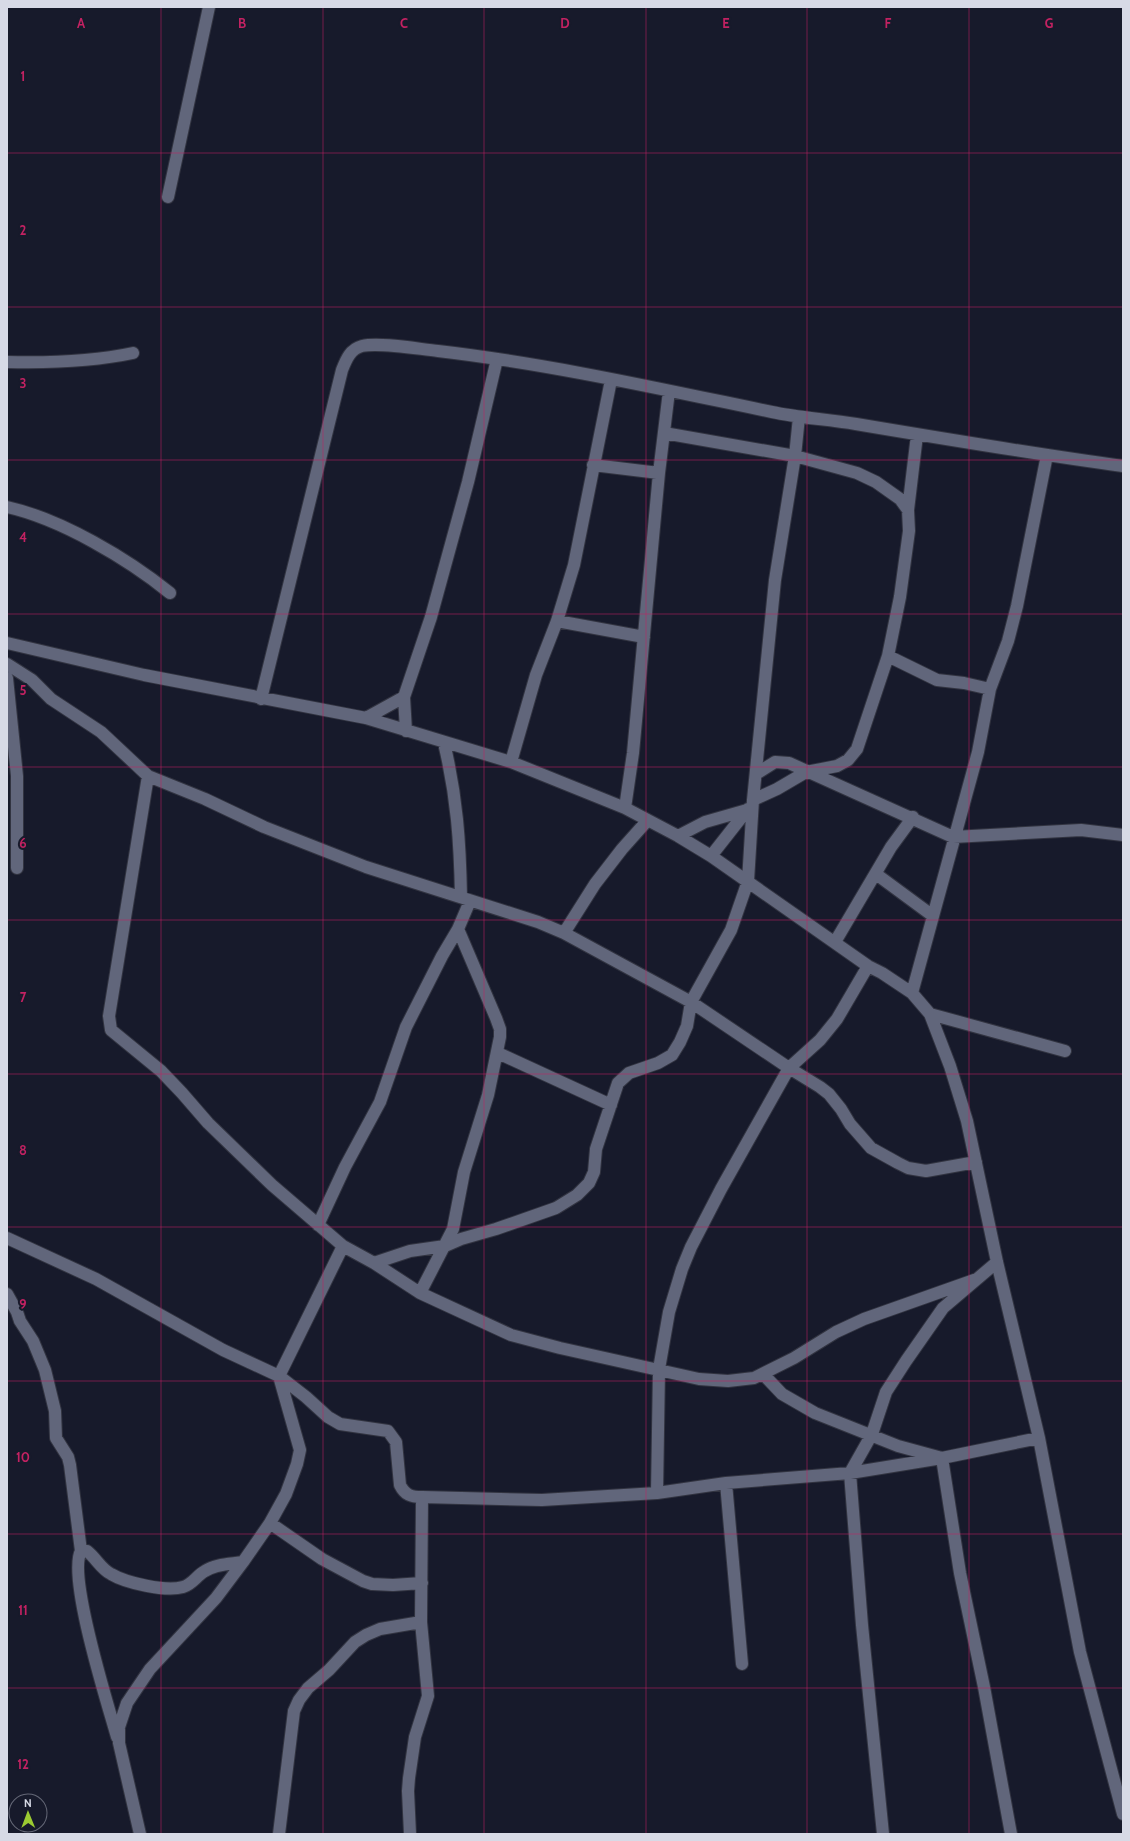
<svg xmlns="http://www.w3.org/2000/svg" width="1130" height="1841" font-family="Cabin,sans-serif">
	<rect width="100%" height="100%" fill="#171a2b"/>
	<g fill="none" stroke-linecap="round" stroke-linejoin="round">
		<defs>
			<path id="street" d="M168,197L209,7
				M7,362C49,363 91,362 133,353
				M664,433L795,456L857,473L876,482L900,499L908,510L909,531L900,597L888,656
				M593,465L659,473
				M7,507C61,519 128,559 170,593
				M908,510L917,435
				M557,621L644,637
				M7,643L144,675L366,718L511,762L625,808L678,836L711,856L868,966L882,973L912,993L930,1014L950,1066L967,1121L997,1262L1039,1438L1080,1652L1123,1814
				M7,664L32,680L51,699L101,732L148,776L205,799L264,827L366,867L538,922L564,933L691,1002L789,1068L820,1087L829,1094L841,1109L850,1124L871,1148L898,1163L908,1168L926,1171L976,1162
				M7,678L17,776V868
				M261,699L342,370C346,360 350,349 362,346C380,342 418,349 438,351C550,364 661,389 772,412C799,418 828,419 856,424C945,439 1034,454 1123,466
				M366,718L404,697
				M406,731L404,697L431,617L468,482L497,359
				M444,743C457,797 460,842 461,897
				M511,762L536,675L557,621L574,565L611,380
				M756,774L775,762L789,763L953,837L1081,830L1123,835
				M148,776L109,1016L111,1030L161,1071L182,1093L208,1123L272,1185L343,1246L374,1263L420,1293L511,1335L560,1348L699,1379L728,1381L754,1378L794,1358L836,1332L864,1319L977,1279
				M753,800L777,789L806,772L837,766L848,760L857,749L888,656L937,680L964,683L990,689
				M625,808L633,753L659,473L669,391
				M678,836L705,822L747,810
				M711,856L748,809
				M876,874L933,916
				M564,933L595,884L622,849L647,821
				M835,942L891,847L913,817
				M912,993L978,752L990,689L1008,641L1017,606L1047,455
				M930,1014L1065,1051
				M498,1053L611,1105
				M318,1225L345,1167L380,1102L406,1027L442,956L458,929L470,901
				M7,1238L96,1279L223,1350L279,1376L306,1397L328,1417L340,1424L388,1431L396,1442L400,1485C405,1495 411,1497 422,1497L542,1500L657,1493L726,1483L850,1473L872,1434L886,1392L906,1361L943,1308L997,1262
				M374,1263L410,1251L445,1246L461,1239L496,1229L556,1208L577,1195L589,1183L594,1172L596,1149L618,1083L629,1073L658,1063L672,1055L680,1042L687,1026L691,1002L731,930L748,881L753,800L775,580L795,456L799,417
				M420,1293L453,1229L464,1172L488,1095L500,1037V1029L496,1018L458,929
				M7,1294L17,1312L20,1321L33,1341L45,1370L55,1411L56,1438L68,1457L70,1465L81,1551C67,1576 108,1705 117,1737
				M763,1374L782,1394L815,1413L898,1446L942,1458L960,1573L984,1687L1011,1834
				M726,1483L742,1664
				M657,1493L659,1369L669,1312L682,1269L691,1247L721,1189L789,1068L820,1040L837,1019L868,966
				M270,1523L322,1559L363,1581L372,1584L393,1585L422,1583
				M81,1551H87C96,1558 101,1569 111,1574C126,1583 166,1592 183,1587C193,1584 196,1576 205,1571C215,1564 231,1564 243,1562
				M140,1834L119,1743V1727L127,1703L150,1669L216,1598L243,1562L270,1523L286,1494L297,1464L300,1450L279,1376L343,1246
				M279,1834L294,1711L299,1700L308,1688L329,1670L355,1642L366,1635L380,1629L421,1622
				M410,1834L408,1791L409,1778L415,1737L428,1696L421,1622L422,1497
				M883,1834L862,1625L850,1473L942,1458L1039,1438"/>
		</defs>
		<!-- street casing -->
		<use href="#street" stroke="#323441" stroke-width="14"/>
		<!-- street -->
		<use href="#street" stroke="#61667b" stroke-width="12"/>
	</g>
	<!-- grid -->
	<path fill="none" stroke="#c32262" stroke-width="1" stroke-opacity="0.55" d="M161,7V1834M323,7V1834M484,7V1834M646,7V1834M807,7V1834M969,7V1834M7,153H1123M7,307H1123M7,460H1123M7,614H1123M7,767H1123M7,920H1123M7,1074H1123M7,1227H1123M7,1381H1123M7,1534H1123M7,1688H1123"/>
	<g font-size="13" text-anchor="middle" font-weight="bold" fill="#c32262" stroke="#171a2b" stroke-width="4" stroke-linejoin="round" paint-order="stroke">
		<text x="81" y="28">A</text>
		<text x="242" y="28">B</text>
		<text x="404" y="28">C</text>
		<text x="565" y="28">D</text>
		<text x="726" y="28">E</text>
		<text x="888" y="28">F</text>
		<text x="1049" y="28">G</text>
		<text x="23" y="81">1</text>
		<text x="23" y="235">2</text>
		<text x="23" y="388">3</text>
		<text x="23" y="542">4</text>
		<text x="23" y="695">5</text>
		<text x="23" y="848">6</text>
		<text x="23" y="1002">7</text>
		<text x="23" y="1155">8</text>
		<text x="23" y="1309">9</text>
		<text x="23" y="1462">10</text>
		<text x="23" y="1615">11</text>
		<text x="23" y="1769">12</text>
	</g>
	<!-- border -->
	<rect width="1130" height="1841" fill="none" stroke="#d7dae6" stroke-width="16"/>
	<!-- north arrow -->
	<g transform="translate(28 1813) rotate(359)"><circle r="19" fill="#171a2b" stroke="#646776"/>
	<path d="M0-3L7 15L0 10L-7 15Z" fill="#9ccb32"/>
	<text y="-6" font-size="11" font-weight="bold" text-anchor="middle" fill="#d7dae6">N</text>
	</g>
</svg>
